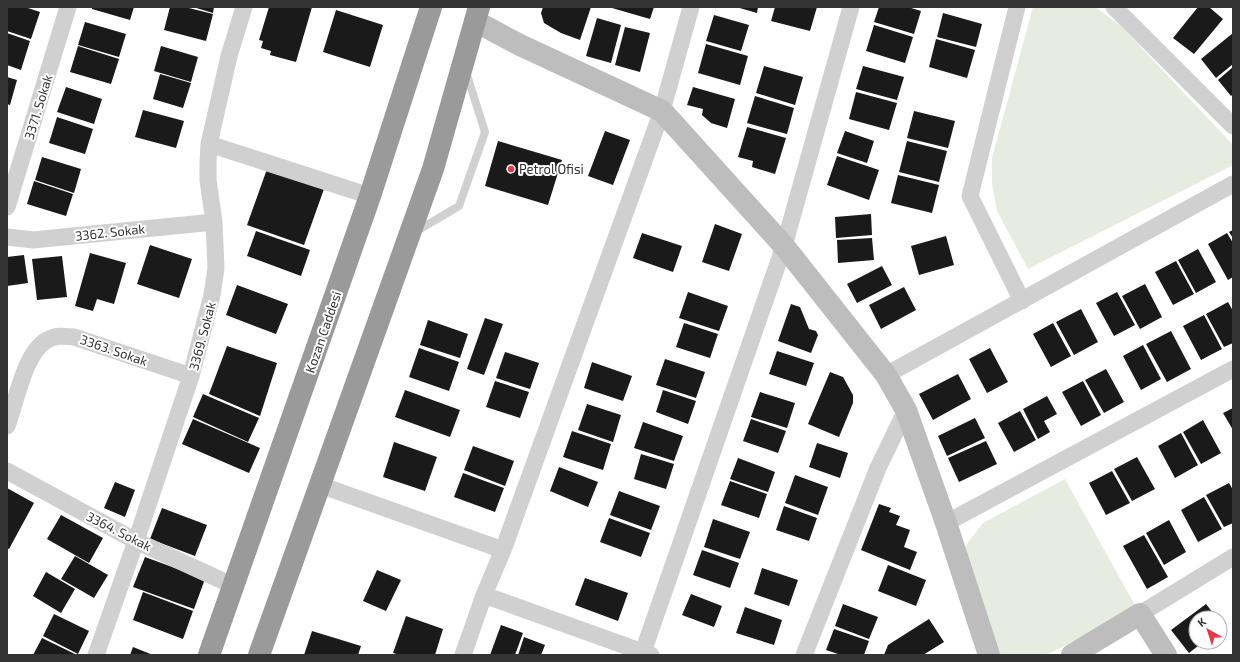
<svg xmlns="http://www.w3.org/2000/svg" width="1240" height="662" font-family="'Exo 2',sans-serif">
	<rect width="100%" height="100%" fill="#fff"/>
	<!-- green -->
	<path fill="#e6ecdf" d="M1033,7H1095L1121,26L1233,145V165L1028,269L997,211L992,183V158Z
		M1065,479L1137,609L1050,653L1040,655H1002L995,648L965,555L966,545L983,523Z"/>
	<!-- building -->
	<path fill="#1a1a1a" d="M7,7H25L40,12L31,39L7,31Z
		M92,7H134L130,20L92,9Z
		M170,7H185L213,14L206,41L164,30Z
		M193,7H214L213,13Z
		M269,7H312L296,62L270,55L271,51L261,48L263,41L259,40Z
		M543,7H591L580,40L561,33L544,23L541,13Z
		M613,7H654L650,19L612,8Z
		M736,7H758L757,13Z
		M775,7H817L810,31L771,21Z
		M879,7H908L921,11L914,34L874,22Z
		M1198,7H1209L1223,19L1194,54L1173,38Z
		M336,10L383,25L370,67L323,52Z
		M943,13L982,24L976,47L937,37Z
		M714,15L749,25L741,51L706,41Z
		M597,18L621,25L611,63L586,56Z
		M85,22L126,34L119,57L78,45Z
		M874,25L913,37L905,63L866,51Z
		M625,27L650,33L640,72L615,65Z
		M7,33L30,41L21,70L7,65Z
		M1233,33V64L1216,78L1201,59Z
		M936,39L975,50L967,78L929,67Z
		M706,44L748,56L740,85L698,73Z
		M78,46L119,59L111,84L70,72Z
		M161,46L198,57L191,82L154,71Z
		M764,66L803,77L795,105L756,93Z
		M863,66L904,77L897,100L856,89Z
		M1233,67V94L1231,96L1218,80Z
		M160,74L191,83L183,108L153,99Z
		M7,77L17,80L10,105L7,104Z
		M66,87L102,99L94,124L57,112Z
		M693,87L735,99L727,128L711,123L702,115L703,109L687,105Z
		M856,92L897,103L889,130L849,119Z
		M755,96L794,108L787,134L747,123Z
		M143,110L184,121L176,148L135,137Z
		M914,111L955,121L948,148L907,138Z
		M57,117L93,129L85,154L49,143Z
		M747,127L786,138L775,174L752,167L753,161L738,157Z
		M605,131L630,140L613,185L588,176Z
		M845,131L874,141L867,163L837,153Z
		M498,141L562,160L548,205L485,186Z
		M907,141L947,151L939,182L899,172Z
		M837,156L879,170L869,200L827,185Z
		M42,157L81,169L74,193L35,180Z
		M267,169L324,189L304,245L247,225Z
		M898,175L939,185L932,213L891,203Z
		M34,181L73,194L66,216L27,204Z
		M871,214L872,235L836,238L835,217Z
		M715,224L742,234L729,271L702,262Z
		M1233,230V238L1229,232Z
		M256,231L310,250L301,276L247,256Z
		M642,233L682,246L673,272L633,258Z
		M1227,233L1233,243V277L1228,280L1208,244Z
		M946,236L954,265L919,275L911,246Z
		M872,238L874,260L838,263L837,240Z
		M150,245L192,259L179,298L137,284Z
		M1198,249L1216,282L1196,293L1178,260Z
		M90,253L126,263L114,304L97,299L93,311L75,306Z
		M24,255L28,283L7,286V257Z
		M62,256L67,297L37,300L32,259Z
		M1176,261L1194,294L1173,305L1155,272Z
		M882,266L892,285L857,303L847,284Z
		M1145,284L1162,317L1140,329L1122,296Z
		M237,285L288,304L276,334L226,315Z
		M904,287L916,310L881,329L869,305Z
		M688,292L728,306L719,331L679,318Z
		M1117,292L1135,325L1114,336L1096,303Z
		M1228,302L1233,311V343L1224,347L1206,314Z
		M791,304L800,307L809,329L816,331L818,335L811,353L778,341Z
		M1081,309L1098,342L1074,355L1056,322Z
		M1204,315L1222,349L1201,360L1183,326Z
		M485,318L503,324L484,375L467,369Z
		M428,320L468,334L460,358L420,345Z
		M684,323L718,334L710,358L676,347Z
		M1053,323L1071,356L1051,367L1033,334Z
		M1171,331L1191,369L1167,382L1146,344Z
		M1143,345L1161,379L1141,390L1123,356Z
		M227,346L277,363L260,416L209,394Z
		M419,348L459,362L449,391L409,377Z
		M990,348L1008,382L987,393L969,359Z
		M777,351L814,363L806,386L769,374Z
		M505,352L539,363L530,389L496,378Z
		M665,359L705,372L696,398L656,385Z
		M592,362L632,376L623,401L584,388Z
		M1106,369L1124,402L1104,413L1085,380Z
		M830,372L843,377L853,395V403L839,437L808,424Z
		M958,374L971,399L933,420L919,394Z
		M495,381L529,392L520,418L486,407Z
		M1083,381L1101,415L1081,426L1062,392Z
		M405,390L460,410L450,437L395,417Z
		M663,390L696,401L688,424L656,412Z
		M760,392L795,403L787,428L751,417Z
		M203,394L259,418L248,442L193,417Z
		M1047,396L1057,414L1044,421L1050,432L1038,439L1023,409Z
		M587,404L621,415L613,442L578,430Z
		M1233,408V430L1223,413Z
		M1020,411L1036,440L1014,452L998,423Z
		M975,418L985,438L947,456L938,436Z
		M193,419L260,448L249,473L182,444Z
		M751,419L786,431L778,453L743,441Z
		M1203,420L1221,453L1201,464L1183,432Z
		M643,422L683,436L674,461L634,448Z
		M572,431L611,444L603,470L563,457Z
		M1181,433L1198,465L1175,478L1158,446Z
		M986,441L997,464L959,482L948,458Z
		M394,442L437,457L425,491L383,477Z
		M817,443L848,453L840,478L809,467Z
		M473,446L514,461L505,486L464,470Z
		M641,454L674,464L666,489L634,479Z
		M1137,457L1155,489L1132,501L1114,469Z
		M738,458L775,472L768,492L730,479Z
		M559,467L598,482L588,507L550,491Z
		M1112,471L1130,503L1106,515L1089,483Z
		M463,473L504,488L495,512L454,497Z
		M795,475L828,487L818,515L785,503Z
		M730,481L767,494L759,518L721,505Z
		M115,482L135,490L125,517L104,508Z
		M1229,483L1233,490V523L1224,527L1206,495Z
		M7,488L34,503L9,549L7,548Z
		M619,491L660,506L651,530L610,515Z
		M1204,497L1222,529L1198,542L1181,510Z
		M879,504L891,508L889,512L900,516L896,525L910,530L904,547L917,552L910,570L861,550Z
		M784,506L817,518L809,541L776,530Z
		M162,508L207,525L195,556L150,539Z
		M61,515L103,538L89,563L47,539Z
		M609,518L650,533L641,557L600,542Z
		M713,519L750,532L740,559L704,547Z
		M1169,520L1186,552L1164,565L1146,533Z
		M1144,535L1168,577L1147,589L1123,546Z
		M702,550L739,563L730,588L693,575Z
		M75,556L108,575L94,598L61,579Z
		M145,557L205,579L194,609L133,587Z
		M888,565L926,580L916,606L878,591Z
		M762,568L798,580L789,606L754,594Z
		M377,570L401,580L386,611L363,601Z
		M46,572L75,589L61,613L33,596Z
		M585,578L628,593L618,621L575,605Z
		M143,592L193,611L183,639L133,620Z
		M691,594L722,606L714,627L682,615Z
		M843,604L878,617L869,639L835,626Z
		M1206,604L1217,618H1196V642H1203L1189,653L1171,630Z
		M745,607L782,620L774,645L736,633Z
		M54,614L89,631L78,654L43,636Z
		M406,616L443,629L435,655H400L393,653Z
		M929,619L944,642L923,655H884L888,645Z
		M501,625L523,633L515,655H490Z
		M834,629L869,641L864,655H841L826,650Z
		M312,631L361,646L358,655H304Z
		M524,637L545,645L541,655H518Z
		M42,638L77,655H33Z
		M133,647L153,655H130Z"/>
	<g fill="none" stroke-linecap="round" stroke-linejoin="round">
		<!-- lane -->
		<path stroke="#d0d0d0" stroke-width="8" d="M415,232L459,206L485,132L466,72"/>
		<!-- street -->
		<path stroke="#d0d0d0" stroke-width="17" d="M1017,7L970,196L1022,301
			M1114,7L1233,126
			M209,144L370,196
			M7,207L68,7
			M7,237L33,240L214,222
			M886,375L1233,184
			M7,426C16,403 24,353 47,340C56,335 64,336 74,337L191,376
			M7,471L136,541L234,586
			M320,485L503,550
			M946,523L1233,369
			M484,595L651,655
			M1140,614L1233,557
			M96,655L136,541L191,376L212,295L216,268L214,222L208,180V162L209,144L229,56L244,7
			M463,655L484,595L503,550L662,111L691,7
			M642,655L784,246L851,7
			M804,655L878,468L906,410"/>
		<!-- secondary -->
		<path stroke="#bdbdbd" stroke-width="22" d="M475,21L520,45L662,111L784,246L886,375L906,410L946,523L989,655
			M1072,655L1140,614L1166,655"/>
		<!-- highway -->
		<path stroke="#9a9a9a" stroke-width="22" d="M209,655L370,196L431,7
			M259,655L433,169L479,7"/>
	</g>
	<!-- markers -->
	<circle fill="#e63946" stroke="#fff" stroke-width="1.5" cx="511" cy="169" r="4"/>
	<g text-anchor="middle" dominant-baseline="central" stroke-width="4" stroke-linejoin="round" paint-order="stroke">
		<!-- street labels -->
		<g font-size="13" fill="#333" stroke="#fff">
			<text transform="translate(38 107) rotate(-73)">3371. Sokak</text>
			<text transform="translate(110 232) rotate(-6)">3362. Sokak</text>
			<text transform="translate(323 332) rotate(-71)">Kozan Caddesi</text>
			<text transform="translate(202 336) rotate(-75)">3369. Sokak</text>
			<text transform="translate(114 350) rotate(19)">3363. Sokak</text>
			<text transform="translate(119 531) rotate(27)">3364. Sokak</text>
		</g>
		<!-- poi labels -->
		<g font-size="13" fill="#333" stroke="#fff" text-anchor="start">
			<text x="519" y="169">Petrol Ofisi</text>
		</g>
	</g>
	<!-- border -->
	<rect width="1240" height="662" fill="none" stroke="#333333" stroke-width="16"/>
	<!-- north arrow -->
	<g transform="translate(1208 630) rotate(321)"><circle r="19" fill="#ffffff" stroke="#adadad"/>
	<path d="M0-3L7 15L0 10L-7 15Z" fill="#e63946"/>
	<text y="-6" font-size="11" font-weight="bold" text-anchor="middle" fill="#333333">K</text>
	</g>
</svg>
